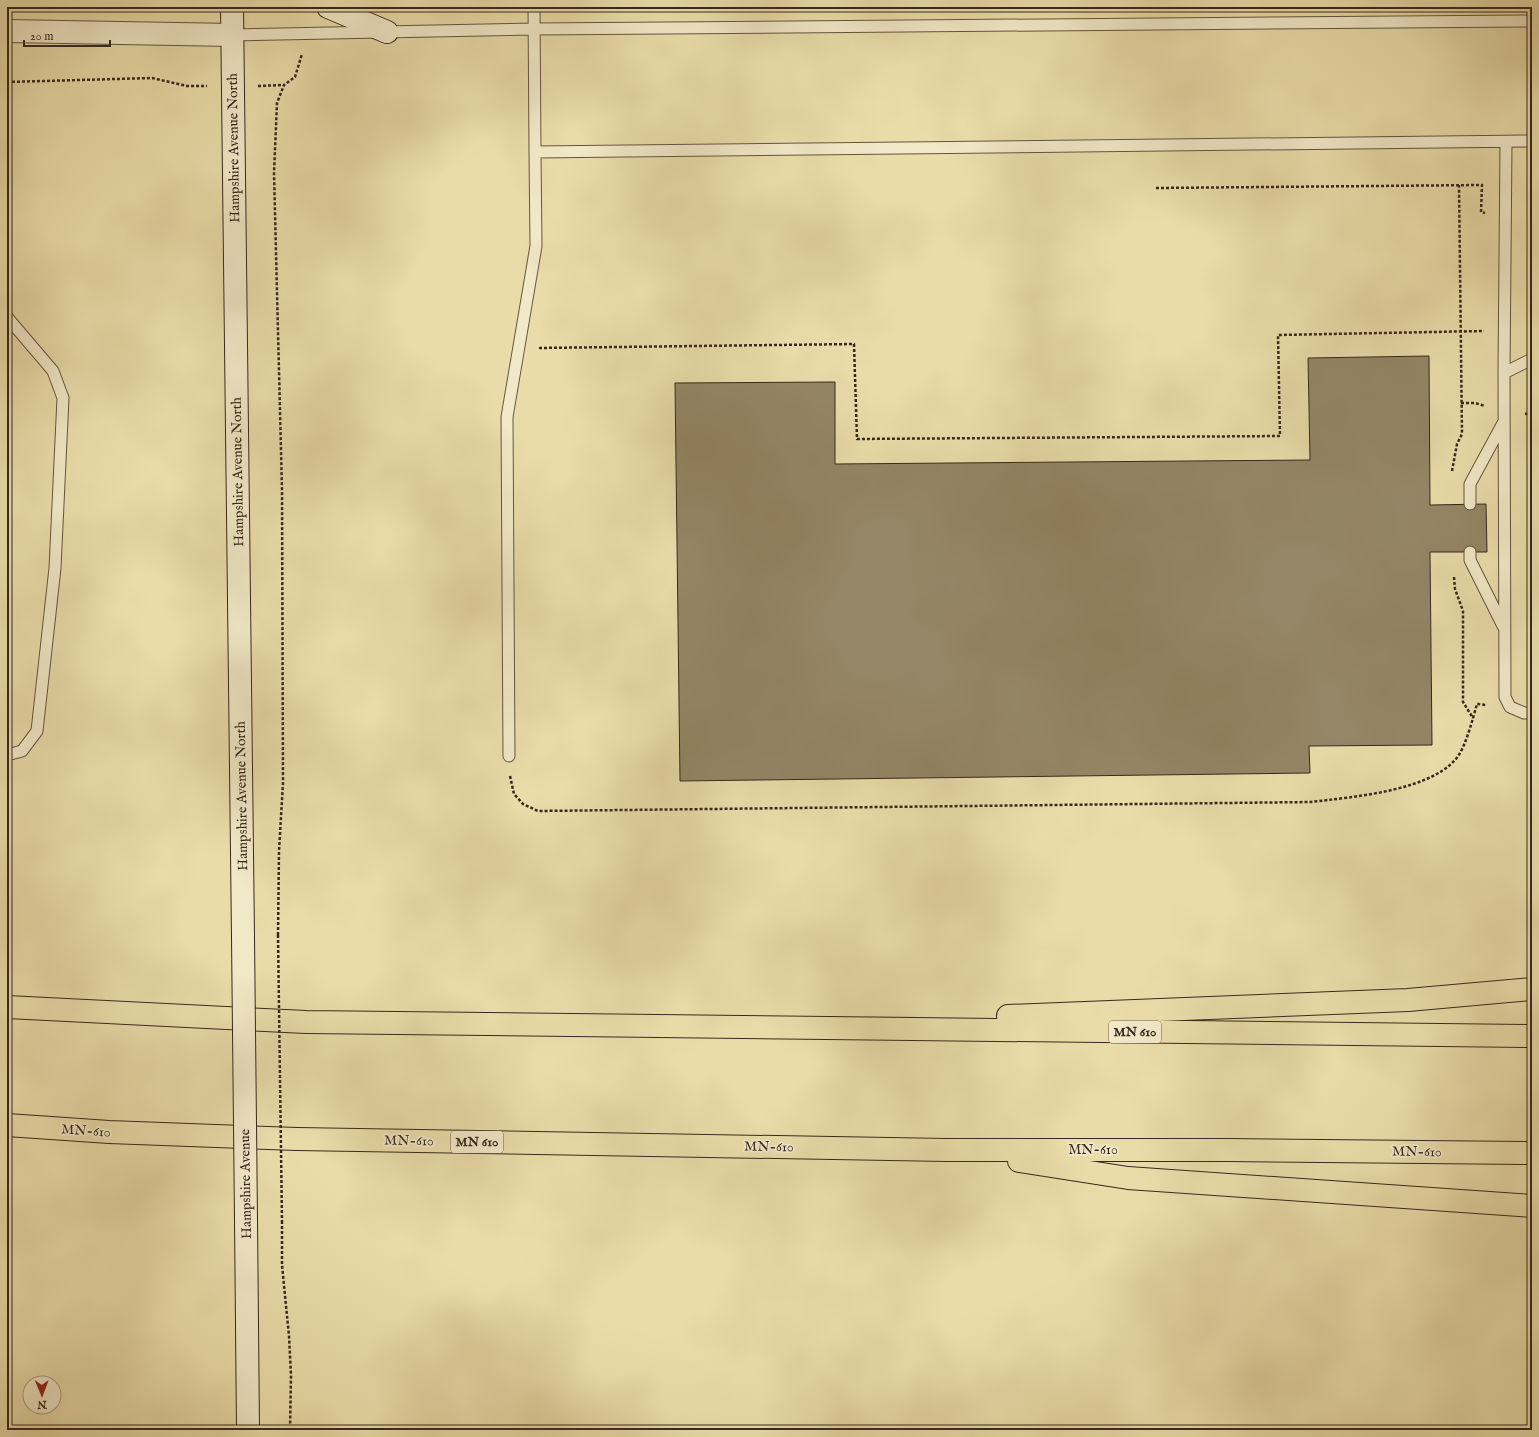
<svg xmlns="http://www.w3.org/2000/svg" width="1539" height="1437" font-family="'IM FELL English',serif">
	<rect width="100%" height="100%" fill="#e9dca9"/>
	<filter id="stains"><feTurbulence type="fractalNoise" baseFrequency=".005" numOctaves="4"/><feColorMatrix values="0 0 0 0 .2 0 0 0 0 .09 0 0 0 0 .02 0 0 0 .5 -.17"/></filter>
	<radialGradient id="worn" r=".72"><stop offset=".6" stop-color="#630" stop-opacity="0"/><stop offset="1" stop-color="#630" stop-opacity=".3"/></radialGradient>
	<!-- building -->
	<path fill="#948666" stroke="#37281e" d="M1429,356L1430,505L1486,504L1487,552H1430L1432,745L1309,746L1310,773L680,781L675,383L835,382V464L1310,460L1308,358Z"/>
	<g fill="none" stroke-linecap="round" stroke-linejoin="round">
		<defs>
			<path id="lane" d="M534,7L535,152L1532,141
				M233,35L534,29L1532,21
				M1506,142L1504,373L1532,359
				M7,317L53,371L63,398L55,568L37,731L22,751L7,755
				M1504,373L1505,697L1510,707L1524,713H1532
				M1470,504V484L1503,423
				M1470,552V560L1503,626
				M509,756L507,417L536,246L535,152"/>
			<path id="street" d="M7,31L233,35"/>
			<path id="secondary" d="M232,7L243,937
				M328,7L387,32
				M246,1219L248,1430"/>
			<path id="highway" d="M7,1007L306,1022L1532,1036
				M1008,1016L1408,1000L1532,989
				M7,1125L109,1132L297,1139L947,1150H1228L1532,1153
				M1019,1161L1128,1178L1532,1206"/>
		</defs>
		<!-- lane casing -->
		<use href="#lane" stroke="#645541" stroke-width="13"/>
		<!-- street casing -->
		<use href="#street" stroke="#645541" stroke-width="24"/>
		<!-- secondary casing -->
		<use href="#secondary" stroke="#37281e" stroke-width="24"/>
		<!-- highway casing -->
		<use href="#highway" stroke="#37281e" stroke-width="24"/>
		<!-- path -->
		<path stroke="#37281e" stroke-width="2.5" stroke-dasharray="3 2" stroke-linecap="butt" d="M7,82L152,78L187,86H207
			M258,86L284,85
			M1156,188L1482,185L1481,212L1485,213
			M539,348L854,344L857,439L1280,436L1278,335L1484,331
			M1461,403H1475L1485,406
			M1525,414L1532,413
			M1452,471L1457,444L1462,434L1459,185
			M1454,577L1455,589L1463,611V702L1473,718
			M510,776L514,794L523,804L538,811L1311,802C1351,797 1438,791 1460,753C1467,741 1473,718 1477,704L1486,705
			M278,935L279,851L283,783L282,490L274,173L277,103L284,85L295,77L302,54
			M282,1221V1265L289,1336L291,1375L290,1430"/>
		<!-- lane -->
		<use href="#lane" stroke="#f1e8c7" stroke-width="11"/>
		<!-- street -->
		<use href="#street" stroke="#f1e8c7" stroke-width="22"/>
		<!-- secondary -->
		<use href="#secondary" stroke="#f1e8c7" stroke-width="22"/>
		<!-- highway -->
		<use href="#highway" stroke="#e9dca9" stroke-width="22"/>
		<defs>
			<path id="secondary-bridge" d="M243,937L246,1219"/>
		</defs>
		<!-- secondary-bridge casing -->
		<use href="#secondary-bridge" stroke="#37281e" stroke-width="24" stroke-linecap="butt"/>
		<!-- path-bridge -->
		<path stroke="#37281e" stroke-width="2.5" stroke-dasharray="3 2" stroke-linecap="butt" d="M278,935L282,1221"/>
		<!-- secondary-bridge -->
		<use href="#secondary-bridge" stroke="#f1e8c7" stroke-width="22"/>
	</g>
	<g text-anchor="middle" dominant-baseline="central" stroke-width="3.5" stroke-linejoin="round" paint-order="stroke">
		<!-- shield labels -->
		<g fill="#f1e8c7" stroke="#6f6251" stroke-width="1">
			<rect x="1109" y="1021" width="52" height="22" rx="3"/>
			<rect x="451" y="1131" width="52" height="22" rx="3"/>
		</g>
		<g font-size="13" font-weight="bold" fill="#37281e">
			<text x="1135" y="1032">MN 610</text>
			<text x="477" y="1142">MN 610</text>
		</g>
		<!-- street labels -->
		<g font-size="14" fill="#37281e" stroke="#f1e8c7">
			<text transform="translate(234 148) rotate(-91)">Hampshire Avenue North</text>
			<text transform="translate(238 472) rotate(-91)">Hampshire Avenue North</text>
			<text transform="translate(242 796) rotate(-91)">Hampshire Avenue North</text>
			<text transform="translate(86 1131) rotate(4)">MN-610</text>
			<text transform="translate(409 1141) rotate(1)">MN-610</text>
			<text transform="translate(769 1147) rotate(1)">MN-610</text>
			<text x="1093" y="1150">MN-610</text>
			<text transform="translate(1417 1152) rotate(1)">MN-610</text>
			<text transform="translate(246 1184) rotate(-91)">Hampshire Avenue</text>
		</g>
	</g>
	<!-- margin -->
	<rect width="1539" height="1437" fill="none" stroke="#e9dca9" stroke-width="24"/>
	<rect x="8" y="8" width="1523" height="1421" fill="none" stroke="#37281e" stroke-width="2"/>
	<rect x="12" y="12" width="1515" height="1413" fill="none" stroke="#37281e"/>
	<!-- north arrow -->
	<g transform="translate(42 1395) rotate(179)"><circle r="19" fill="#f1e8c7" stroke="#a79b83"/>
	<path d="M0-3L7 15L0 10L-7 15Z" fill="#8f2418"/>
	<text y="-6" font-size="11" font-weight="bold" text-anchor="middle" fill="#37281e">N</text>
	</g>
	<!-- scale -->
	<path d="M24 40v6h86v-6" fill="none" stroke="#37281e" stroke-width="2"/>
	<text x="30" y="40" font-size="12" fill="#37281e" stroke="#f1e8c7" stroke-width="3" paint-order="stroke">20 m</text>
	<rect width="100%" height="100%" filter="url(#stains)"/>
	<rect width="100%" height="100%" fill="url(#worn)"/>
</svg>
